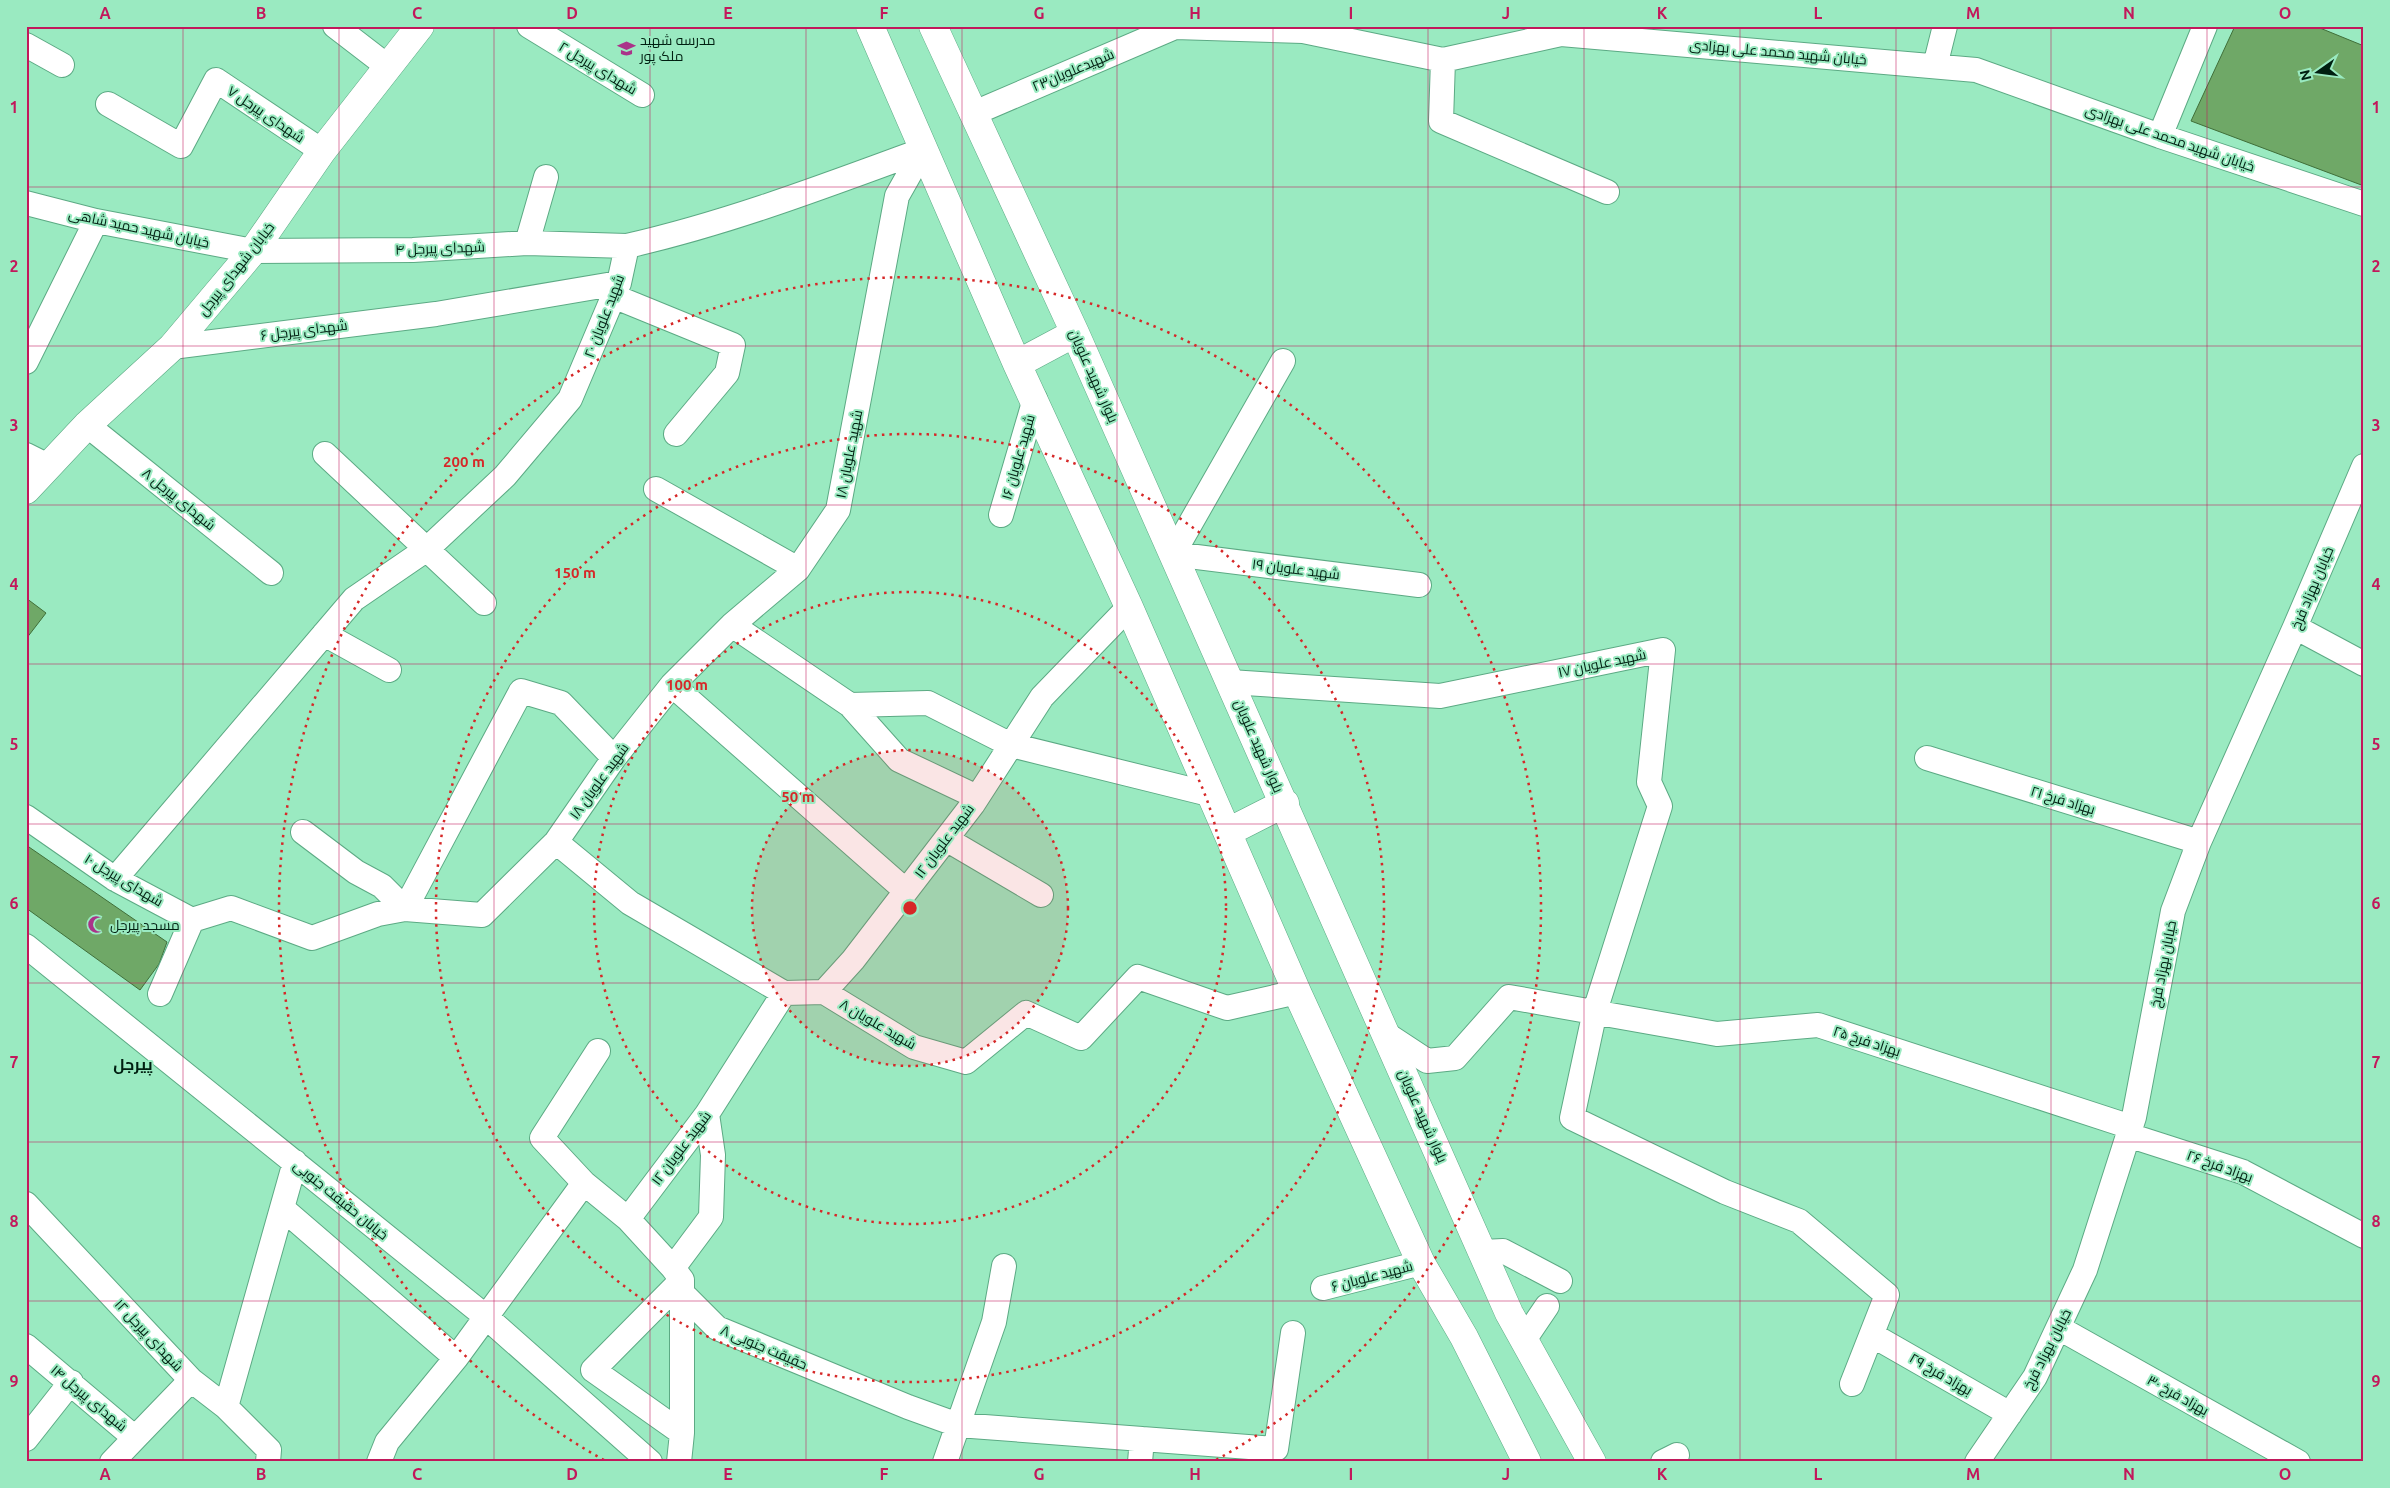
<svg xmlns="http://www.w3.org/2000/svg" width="2390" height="1488" font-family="Ubuntu,Cairo,sans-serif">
	<rect width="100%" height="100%" fill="#9aeac1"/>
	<!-- building -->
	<path fill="#6fa867" stroke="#406f39" d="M2235,26H2315L2364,46V186L2191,121Z
		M26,598L46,613L26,639Z
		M26,845L167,942L159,964L140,990L26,908Z"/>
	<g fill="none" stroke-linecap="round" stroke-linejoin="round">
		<defs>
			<path id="minor" d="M335,26L387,66
				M529,26L642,95
				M26,45L62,65
				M1443,60L1441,121L1607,192
				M1935,66L1945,26
				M108,104L181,146L216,80L322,151
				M972,114L1175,27L1303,31L1443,60L1561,34L1976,70L2160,136L2364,204
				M2160,136L2205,26
				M26,203L96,221L253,251L413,250L527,243L627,246
				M527,243L546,177
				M613,296L733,345L727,373L676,434
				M172,347L436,314L619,283
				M1283,361L1173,554L1419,585
				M26,362L96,221
				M87,425L271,573
				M325,454L484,603
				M26,455L48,466
				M656,489L798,569
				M1001,515L1035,399
				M732,625L850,705L928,703L1011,745L1209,794
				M2295,627L2364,664
				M324,634L389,670
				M1230,682L1440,696L1663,650L1649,782L1660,806L1595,1011L1572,1118L1725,1192L1799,1221L1887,1295L1852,1384
				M672,685L906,891
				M850,705L899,760L977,797
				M1927,758L2199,842
				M26,817L115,879L192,920L231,908L312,938L378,914L405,909L482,915L556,842L630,903L784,993
				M303,832L356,872L382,886L405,909L521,691L561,703L614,758
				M946,839L1041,895
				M556,842L614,758L672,685L732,625L798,569L838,510L897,196L923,150
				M115,879L354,599L427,549L505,476L570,399L619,283L627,246C728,223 825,186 923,150
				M26,946L485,1316L650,1462
				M824,992L914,1047L966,1062L1026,1013L1081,1038L1138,977L1227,1008L1297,992
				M160,994L192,920
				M1386,1034L1427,1061L1455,1058L1509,997L1717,1034L1818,1025L2131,1127
				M598,1051L542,1138L584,1183L628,1219L673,1268L682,1280V1293L717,1328L908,1407L958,1425L1142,1439L1140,1462
				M2128,1135L2243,1172L2364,1236
				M26,1204L191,1380L226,1407L269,1450L268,1462
				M282,1208L456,1358
				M628,1219L707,1114L784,993L824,992L853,960L973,804L1042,697L1129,607
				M1483,1252L1503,1251L1560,1281
				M673,1268L711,1217L713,1155L707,1114
				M682,1280L593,1370L682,1433
				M1323,1288L1421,1263
				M2059,1328L2298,1462
				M1872,1335L2010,1414
				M1524,1340L1547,1306
				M26,1346L135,1438L191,1380
				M226,1407L295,1162
				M26,1439L71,1382
				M1142,1439L1276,1449L1293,1333
				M112,1462L135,1438
				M379,1462L387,1442L456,1358L584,1183
				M679,1462L682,1433V1293
				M945,1462L994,1322L1004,1266
				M1663,1462L1677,1455
				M1977,1462L2035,1377L2085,1270L2134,1117L2173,911L2199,842L2295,627L2364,466"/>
			<path id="major" d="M870,26L1017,364L1129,607L1297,992L1421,1263L1464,1337L1527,1462
				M933,26L1075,333L1509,1313L1592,1462
				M1017,364L1075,333
				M26,490L87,425L172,347L253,251L322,151L420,26
				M1228,832L1285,803"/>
		</defs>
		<!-- minor casing -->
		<use href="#minor" stroke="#5caa84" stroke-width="26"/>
		<!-- major casing -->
		<use href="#major" stroke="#5caa84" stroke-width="29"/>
		<!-- minor -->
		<use href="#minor" stroke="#fff" stroke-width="24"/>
		<!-- major -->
		<use href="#major" stroke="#fff" stroke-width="28"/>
	</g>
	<!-- grid -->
	<path fill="none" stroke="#c2185b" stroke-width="1" stroke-opacity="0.55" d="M183,26V1462M339,26V1462M494,26V1462M650,26V1462M806,26V1462M962,26V1462M1117,26V1462M1273,26V1462M1428,26V1462M1584,26V1462M1740,26V1462M1896,26V1462M2051,26V1462M2207,26V1462M26,187H2364M26,346H2364M26,505H2364M26,664H2364M26,824H2364M26,983H2364M26,1142H2364M26,1301H2364"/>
	<!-- distance rings -->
	<circle cx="910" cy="908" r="158" fill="#d62828" fill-opacity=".12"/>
	<g fill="none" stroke="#d62828" stroke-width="2.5" stroke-dasharray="2.5 5">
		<circle cx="910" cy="908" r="158"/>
		<circle cx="910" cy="908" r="316"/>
		<circle cx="910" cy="908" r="474"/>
		<path d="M604 1460A631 631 0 1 1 1216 1460"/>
	</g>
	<!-- icons -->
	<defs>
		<symbol id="school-bare" viewBox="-9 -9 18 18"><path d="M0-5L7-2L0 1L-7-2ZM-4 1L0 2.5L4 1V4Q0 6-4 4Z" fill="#aa3389" stroke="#9aeac1" stroke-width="2.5" paint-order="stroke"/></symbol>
		<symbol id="mosque-bare" viewBox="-9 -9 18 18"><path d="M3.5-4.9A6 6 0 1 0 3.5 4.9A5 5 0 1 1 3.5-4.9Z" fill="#aa3389" stroke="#9aeac1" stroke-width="2.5" paint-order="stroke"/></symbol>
	</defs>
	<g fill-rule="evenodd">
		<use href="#school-bare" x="614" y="36" width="25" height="25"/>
		<use href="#mosque-bare" x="84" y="912" width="25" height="25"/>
	</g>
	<g text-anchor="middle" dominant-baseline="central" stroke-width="4" stroke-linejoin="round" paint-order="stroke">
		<!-- poi labels -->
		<g font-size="14" fill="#001f11" stroke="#9aeac1" text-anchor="start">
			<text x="640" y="40">مدرسه شهید<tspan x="640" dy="16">ملک پور</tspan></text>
			<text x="110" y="925">مسجد پیرجل</text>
		</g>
		<!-- street labels -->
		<g font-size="14" fill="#001f11" stroke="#9aeac1">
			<text transform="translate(1778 52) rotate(5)">خیابان شهید محمد علی بهزادی</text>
			<text transform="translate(598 68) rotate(31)">شهدای پیرجل ۲</text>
			<text transform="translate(1073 70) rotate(-23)">شهیدعلویان۲۳</text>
			<text transform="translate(266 114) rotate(34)">شهدای پیرجل ۷</text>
			<text transform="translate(2170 138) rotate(19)">خیابان شهید محمد علی بهزادی</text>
			<text transform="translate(139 228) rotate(12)">خیابان شهید حمید شاهی</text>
			<text transform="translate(440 248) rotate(-2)">شهدای پیرجل ۴</text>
			<text transform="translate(236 269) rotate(-52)">خیابان شهدای پیرجل</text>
			<text transform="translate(604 316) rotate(-69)">شهید علویان ۲۰</text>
			<text transform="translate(304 330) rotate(-7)">شهدای پیرجل ۶</text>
			<text transform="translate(1094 376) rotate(66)">بلوار شهید علویان</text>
			<text transform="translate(849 454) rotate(-79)">شهید علویان ۱۸</text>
			<text transform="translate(1018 457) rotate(-74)">شهید علویان ۱۶</text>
			<text transform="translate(179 499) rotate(39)">شهدای پیرجل ۸</text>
			<text transform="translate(1296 569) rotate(7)">شهید علویان ۱۹</text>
			<text transform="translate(2312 588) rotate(-67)">خیابان بهزاد فرخ</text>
			<text transform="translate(1602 663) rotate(-12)">شهید علویان ۱۷</text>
			<text transform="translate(1259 746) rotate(66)">بلوار شهید علویان</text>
			<text transform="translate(599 781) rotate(-54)">شهید علویان ۱۸</text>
			<text transform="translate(2063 800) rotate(17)">بهزاد فرخ ۲۱</text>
			<text transform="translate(944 841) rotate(-53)">شهید علویان ۱۲</text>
			<text transform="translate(124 880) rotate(31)">شهدای پیرجل ۱۰</text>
			<text transform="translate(2163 964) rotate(-79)">خیابان بهزاد فرخ</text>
			<text transform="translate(878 1024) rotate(30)">شهید علویان ۸</text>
			<text transform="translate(1867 1041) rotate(18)">بهزاد فرخ ۲۵</text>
			<text transform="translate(1423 1116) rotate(66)">بلوار شهید علویان</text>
			<text transform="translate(681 1148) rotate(-53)">شهید علویان ۱۲</text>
			<text transform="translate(2220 1166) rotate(20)">بهزاد فرخ ۲۶</text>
			<text transform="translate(341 1200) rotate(39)">خیابان حقیقت جنوبی</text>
			<text transform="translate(1372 1276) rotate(-15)">شهید علویان ۶</text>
			<text transform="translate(149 1335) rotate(47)">شهدای پیرجل ۱۲</text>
			<text transform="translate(764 1347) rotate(23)">حقیقت جنوبی ۸</text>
			<text transform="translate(2047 1349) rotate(-63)">خیابان بهزاد فرخ</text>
			<text transform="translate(1941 1374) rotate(30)">بهزاد فرخ ۲۹</text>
			<text transform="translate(2178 1395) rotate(29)">بهزاد فرخ ۳۰</text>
			<text transform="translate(89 1398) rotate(40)">شهدای پیرجل ۱۴</text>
		</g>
		<!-- quarter labels -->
		<g font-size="16" font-weight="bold" fill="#001f11" stroke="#9aeac1">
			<text x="133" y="1064">پیرجل</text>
		</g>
	</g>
	<circle cx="910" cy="908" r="8" fill="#d62828" stroke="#9aeac1" stroke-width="2.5"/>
	<g font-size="15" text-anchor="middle" font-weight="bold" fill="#d62828" stroke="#9aeac1" stroke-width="4" stroke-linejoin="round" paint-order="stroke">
		<text x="464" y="467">200 m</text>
		<text x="575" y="578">150 m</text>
		<text x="687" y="690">100 m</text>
		<text x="798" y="802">50 m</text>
	</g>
	<!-- border -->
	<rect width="2390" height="1488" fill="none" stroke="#9aeac1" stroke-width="55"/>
	<!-- north arrow -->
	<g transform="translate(2318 72) rotate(256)" stroke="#9aeac1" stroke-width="4" paint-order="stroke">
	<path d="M0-4L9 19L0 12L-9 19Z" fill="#001f11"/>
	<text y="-8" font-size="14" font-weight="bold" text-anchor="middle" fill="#001f11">N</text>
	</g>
	<rect x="28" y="28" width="2334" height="1432" fill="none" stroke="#c2185b" stroke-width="2"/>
	<g font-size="16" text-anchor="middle" font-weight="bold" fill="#c2185b">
		<text x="105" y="19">A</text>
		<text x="261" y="19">B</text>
		<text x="417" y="19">C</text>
		<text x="572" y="19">D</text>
		<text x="728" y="19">E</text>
		<text x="884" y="19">F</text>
		<text x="1039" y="19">G</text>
		<text x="1195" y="19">H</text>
		<text x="1351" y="19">I</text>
		<text x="1506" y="19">J</text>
		<text x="1662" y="19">K</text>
		<text x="1818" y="19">L</text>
		<text x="1973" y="19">M</text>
		<text x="2129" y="19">N</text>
		<text x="2285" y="19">O</text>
		<text x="14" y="113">1</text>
		<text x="2376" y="113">1</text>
		<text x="14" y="272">2</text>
		<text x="2376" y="272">2</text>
		<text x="14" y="431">3</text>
		<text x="2376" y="431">3</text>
		<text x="14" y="590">4</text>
		<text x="2376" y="590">4</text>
		<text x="14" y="750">5</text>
		<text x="2376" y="750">5</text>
		<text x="14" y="909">6</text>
		<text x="2376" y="909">6</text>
		<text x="14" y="1068">7</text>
		<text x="2376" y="1068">7</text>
		<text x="14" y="1227">8</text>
		<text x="2376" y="1227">8</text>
		<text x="14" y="1387">9</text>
		<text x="2376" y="1387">9</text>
		<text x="105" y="1480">A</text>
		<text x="261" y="1480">B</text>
		<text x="417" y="1480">C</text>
		<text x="572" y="1480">D</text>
		<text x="728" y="1480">E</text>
		<text x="884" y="1480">F</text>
		<text x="1039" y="1480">G</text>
		<text x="1195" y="1480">H</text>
		<text x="1351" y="1480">I</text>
		<text x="1506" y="1480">J</text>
		<text x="1662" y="1480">K</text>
		<text x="1818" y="1480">L</text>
		<text x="1973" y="1480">M</text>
		<text x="2129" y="1480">N</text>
		<text x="2285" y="1480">O</text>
	</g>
</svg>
